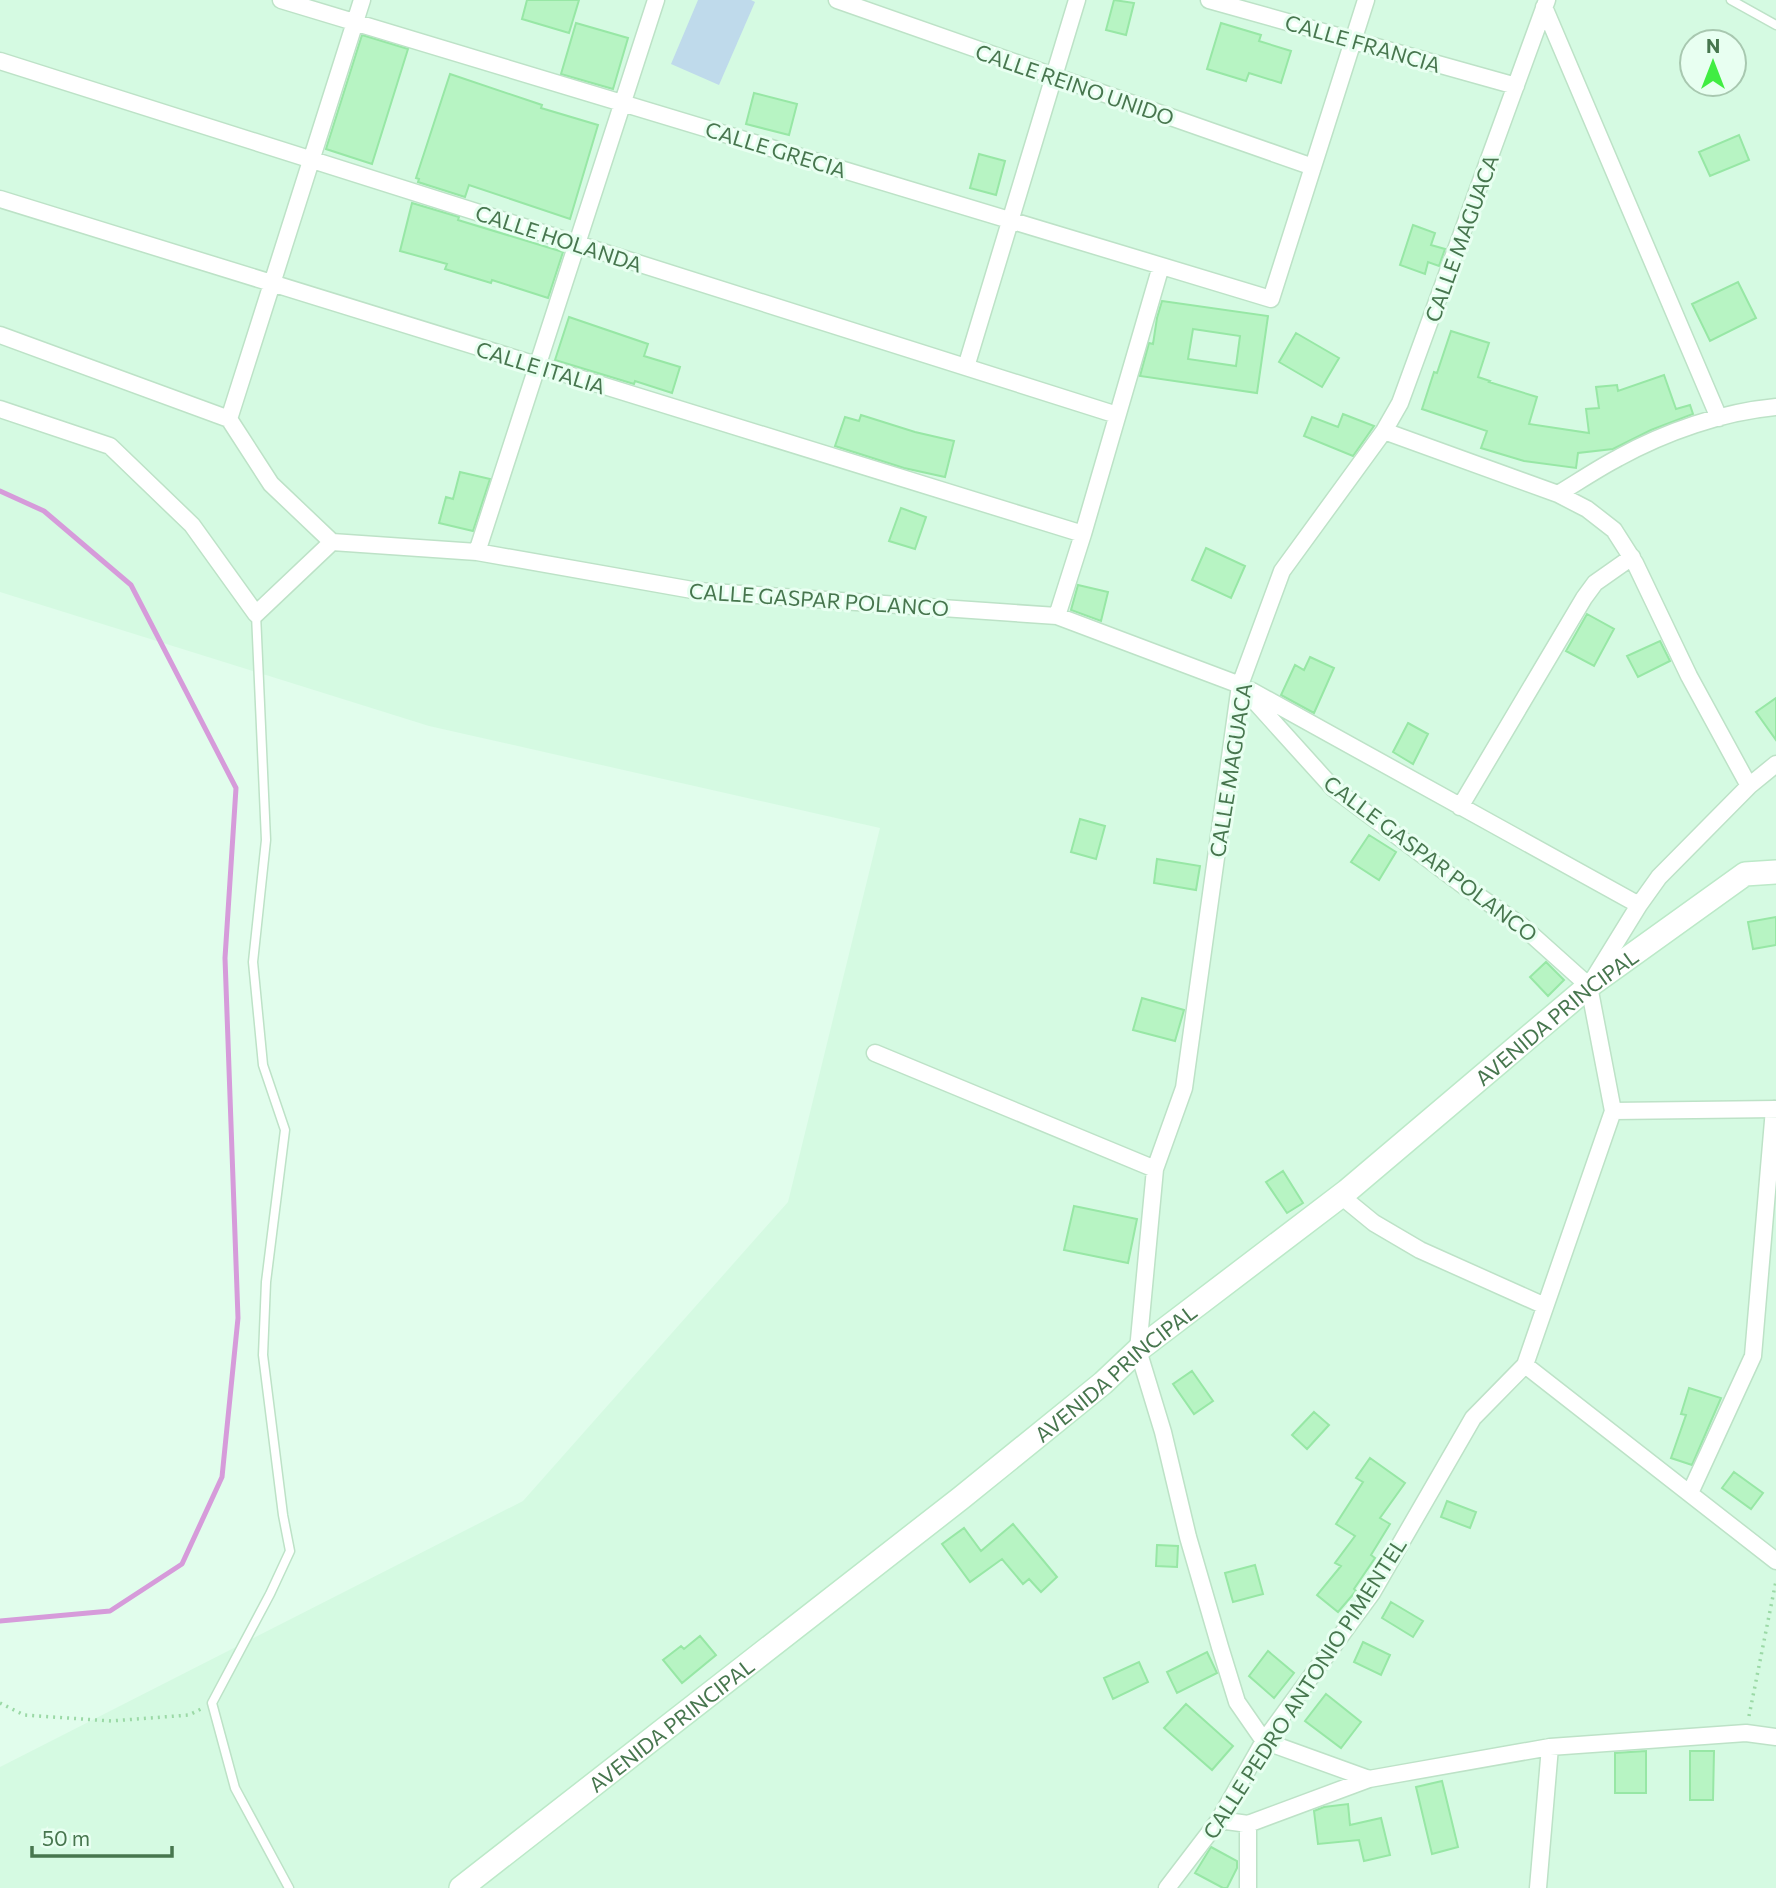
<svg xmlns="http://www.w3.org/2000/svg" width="1776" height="1888" font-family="Commissioner,sans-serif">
	<rect width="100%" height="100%" fill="#e1fdec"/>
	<!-- residential -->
	<path fill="#d5fae2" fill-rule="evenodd" d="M0,0H1776V1888H0V1767L523,1501L788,1202L880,828L429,726L0,592ZM1692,42H1734V84H1692Z"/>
	<!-- green -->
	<path fill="#bfdaeb" d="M698,0H751L755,2L719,85L671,64Z"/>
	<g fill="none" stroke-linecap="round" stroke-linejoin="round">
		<!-- stream -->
		<path stroke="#d69bda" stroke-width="5" d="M0,491L44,511L131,585L236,788L225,958L238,1318L222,1477L182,1564L110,1611L0,1621"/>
	</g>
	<!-- building -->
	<path fill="#b7f4c3" stroke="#97e7a5" stroke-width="2" fill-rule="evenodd" d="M527,0H579L569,33L522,19Z
		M1114,0L1134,3L1126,35L1106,30Z
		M576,23L628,38L613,89L561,74Z
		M1221,23L1261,35L1259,41L1291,51L1281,83L1249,73L1246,81L1207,69Z
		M362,35L408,49L372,164L326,149Z
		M450,74L542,105L541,108L598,125L570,219L469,185L465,197L418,182L419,179L416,178Z
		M754,93L797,104L789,135L746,124Z
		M1739,135L1749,160L1710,176L1699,152Z
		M979,154L1005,161L996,195L970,188Z
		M412,203L459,217L458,220L563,252L548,298L492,280L491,283L445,269L447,264L400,251Z
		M1413,225L1435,233L1431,245L1445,249L1439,266L1428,262L1425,274L1400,265Z
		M1738,282L1756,318L1710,341L1692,304Z
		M1162,301L1268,316L1257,393L1140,376L1149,343L1153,344L1157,318ZM1193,329L1240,336L1236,366L1188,359Z
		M569,317L648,344L644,356L680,367L672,393L635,381L634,384L555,360Z
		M1451,331L1489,343L1478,377L1490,381L1489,382L1537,397L1529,424L1589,433L1586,409L1599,408L1596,387L1617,385L1618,391L1664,375L1676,409L1690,405L1693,414L1651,430L1613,449L1578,453L1576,468L1524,461L1481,448L1487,431L1422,409L1434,372L1437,373Z
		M1296,333L1339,358L1322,387L1279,362Z
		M1343,414L1374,426L1353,456L1304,436L1312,417L1338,427Z
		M861,415L915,432L954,441L945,477L904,468L835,446L845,417L859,421Z
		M460,472L490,479L473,531L439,523L446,497L453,499Z
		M901,508L926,517L915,549L889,541Z
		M1206,548L1245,566L1231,598L1192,580Z
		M1078,585L1108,592L1101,621L1071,610Z
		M1587,614L1614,629L1594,666L1566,651Z
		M1660,641L1670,661L1638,677L1627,656Z
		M1310,657L1334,668L1314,713L1281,695L1295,665L1304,670Z
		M1776,698V740L1756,712Z
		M1408,723L1428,734L1413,764L1393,752Z
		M1080,819L1105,826L1096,859L1071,852Z
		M1369,835L1396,852L1379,880L1351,862Z
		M1157,859L1200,866L1196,890L1154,883Z
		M1776,917V945L1753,949L1748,922Z
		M1546,962L1564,980L1548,996L1530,977Z
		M1142,998L1184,1010L1175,1041L1133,1030Z
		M1283,1171L1303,1203L1287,1213L1266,1182Z
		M1074,1206L1137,1219L1128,1263L1064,1250Z
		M1192,1371L1213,1401L1194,1414L1173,1384Z
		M1689,1388L1721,1398L1692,1465L1671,1458L1686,1415L1681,1414Z
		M1314,1412L1329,1425L1307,1449L1292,1435Z
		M1370,1458L1405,1483L1380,1518L1390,1524L1371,1555L1375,1558L1354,1589L1356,1591L1338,1612L1317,1595L1341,1566L1335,1563L1355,1536L1336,1524L1363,1482L1356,1478Z
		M1734,1472L1763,1493L1751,1509L1722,1488Z
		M1447,1501L1476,1512L1470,1528L1441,1517Z
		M1013,1524L1057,1577L1041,1592L1029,1579L1023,1584L1002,1559L970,1582L942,1544L964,1528L981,1551Z
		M1157,1545L1178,1546L1177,1567L1156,1566Z
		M1255,1565L1263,1594L1233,1602L1225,1573Z
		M1391,1602L1423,1621L1413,1637L1382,1618Z
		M700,1636L716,1655L682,1683L663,1660L681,1646L684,1649Z
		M1363,1642L1390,1655L1381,1675L1354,1662Z
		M1268,1651L1294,1673L1274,1698L1249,1676Z
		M1207,1652L1217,1673L1177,1693L1167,1672Z
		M1139,1662L1148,1682L1113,1699L1104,1678Z
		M1326,1694L1361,1722L1341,1748L1305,1721Z
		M1186,1704L1233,1746L1212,1770L1164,1728Z
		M1646,1751V1793H1615V1753Z
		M1690,1751H1714L1713,1800H1690Z
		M1442,1781L1458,1847L1432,1854L1416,1787Z
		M1348,1804L1350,1825L1381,1818L1390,1855L1364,1861L1359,1840L1318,1844L1314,1811L1324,1807Z
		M1211,1847L1237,1861V1868L1227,1888H1223L1195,1873Z"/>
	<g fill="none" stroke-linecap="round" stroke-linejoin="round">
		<defs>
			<path id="lane" d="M1731,0L1776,25
				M256,614L266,840L253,962L263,1065L285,1130L266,1282L263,1355L283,1515L290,1551L270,1594L212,1703L235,1788L289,1888"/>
			<path id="street" d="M281,0L1271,299L1366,0
				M837,0L1313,167
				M1209,0L1516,86
				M1547,0L1400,403L1384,431L1282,571L1240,685L1184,1088L1155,1169L1138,1350L1163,1432L1188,1537L1220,1647L1237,1702L1264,1741L1369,1779L1550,1747L1746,1733L1776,1737
				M1544,7L1719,418
				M0,61L1117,415
				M0,199L1083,534
				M0,335L229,419L271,484L332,542L477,552L698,591L1057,616L1240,685L1333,788L1464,886L1522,926L1589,986
				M966,367L1077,0
				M0,409L110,446L192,525L256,614L332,542
				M229,419L362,0
				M1384,431L1558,494L1587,509L1614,530L1635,563L1689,676L1749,786
				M1558,494C1578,482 1597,469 1618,458C1665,432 1722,412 1776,407
				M477,552L656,0
				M1057,616L1083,534L1161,266
				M1252,691L1639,905
				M1460,807L1584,598L1595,583L1632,557
				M1594,978L1639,905L1659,877L1749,786L1776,764
				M875,1053L1155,1169
				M1613,1111L1776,1109
				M1341,1196L1374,1223L1420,1250L1545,1306
				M1525,1365L1776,1561
				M1690,1493L1753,1356L1774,1109
				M1219,1820L1248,1824L1369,1779
				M1167,1888L1219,1820L1264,1741L1372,1593L1473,1418L1525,1365L1613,1111L1589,986
				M1248,1888V1824
				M1538,1888L1550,1747"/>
			<g id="secondary">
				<path id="s1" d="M461,1888L961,1498L1103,1383L1138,1350L1347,1191L1589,986L1745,874L1776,872"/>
			</g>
		</defs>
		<!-- lane casing -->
		<use href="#lane" stroke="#bde2c7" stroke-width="11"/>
		<!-- street casing -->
		<use href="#street" stroke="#bde2c7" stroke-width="19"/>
		<!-- secondary casing -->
		<use href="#secondary" stroke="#bce9c8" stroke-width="26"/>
		<!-- path -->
		<path stroke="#9bd9a6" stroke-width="3.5" stroke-dasharray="2 5" stroke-linecap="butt" d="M0,1703L24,1715L111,1721L189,1715L201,1709
			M1749,1716L1776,1581"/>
		<!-- lane -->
		<use href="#lane" stroke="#fff" stroke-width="8"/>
		<!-- street -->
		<use href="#street" stroke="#fff" stroke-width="16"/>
		<!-- secondary -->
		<use href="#secondary" stroke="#fff" stroke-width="23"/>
	</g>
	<g text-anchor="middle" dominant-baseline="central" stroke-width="6" stroke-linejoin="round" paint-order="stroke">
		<!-- street labels -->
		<g font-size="21" fill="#47764e" stroke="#e8fff1">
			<text transform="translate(1363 43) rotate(16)">CALLE FRANCIA</text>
			<text transform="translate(1075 84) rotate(19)">CALLE REINO UNIDO</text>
			<text transform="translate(776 149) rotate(17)">CALLE GRECIA</text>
			<text transform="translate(559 238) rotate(18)">CALLE HOLANDA</text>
			<text transform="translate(1461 238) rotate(-70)">CALLE MAGUACA</text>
			<text transform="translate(541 367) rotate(17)">CALLE ITALIA</text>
			<text transform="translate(819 599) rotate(4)">CALLE GASPAR POLANCO</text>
			<text transform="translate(1230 770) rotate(-81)">CALLE MAGUACA</text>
			<text transform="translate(1431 858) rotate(37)">CALLE GASPAR POLANCO</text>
			<text stroke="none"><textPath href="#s1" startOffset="1400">AVENIDA PRINCIPAL</textPath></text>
			<text stroke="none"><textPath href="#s1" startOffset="833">AVENIDA PRINCIPAL</textPath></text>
			<text transform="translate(1304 1688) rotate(-57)">CALLE PEDRO ANTONIO PIMENTEL</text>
			<text stroke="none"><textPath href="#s1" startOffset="266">AVENIDA PRINCIPAL</textPath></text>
		</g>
	</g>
	<!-- north arrow -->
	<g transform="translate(1713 63)"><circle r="33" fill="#e8fff1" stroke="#a8c8b0" stroke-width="2"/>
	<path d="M0-5L12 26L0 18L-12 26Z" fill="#40ed42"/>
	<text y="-10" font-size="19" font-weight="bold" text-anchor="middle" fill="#47764e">N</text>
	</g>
	<!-- scale -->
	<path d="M32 1846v10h140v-10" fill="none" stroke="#47764e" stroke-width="3.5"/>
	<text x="42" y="1846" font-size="21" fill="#47764e" stroke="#e8fff1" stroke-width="5" paint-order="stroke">50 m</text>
</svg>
